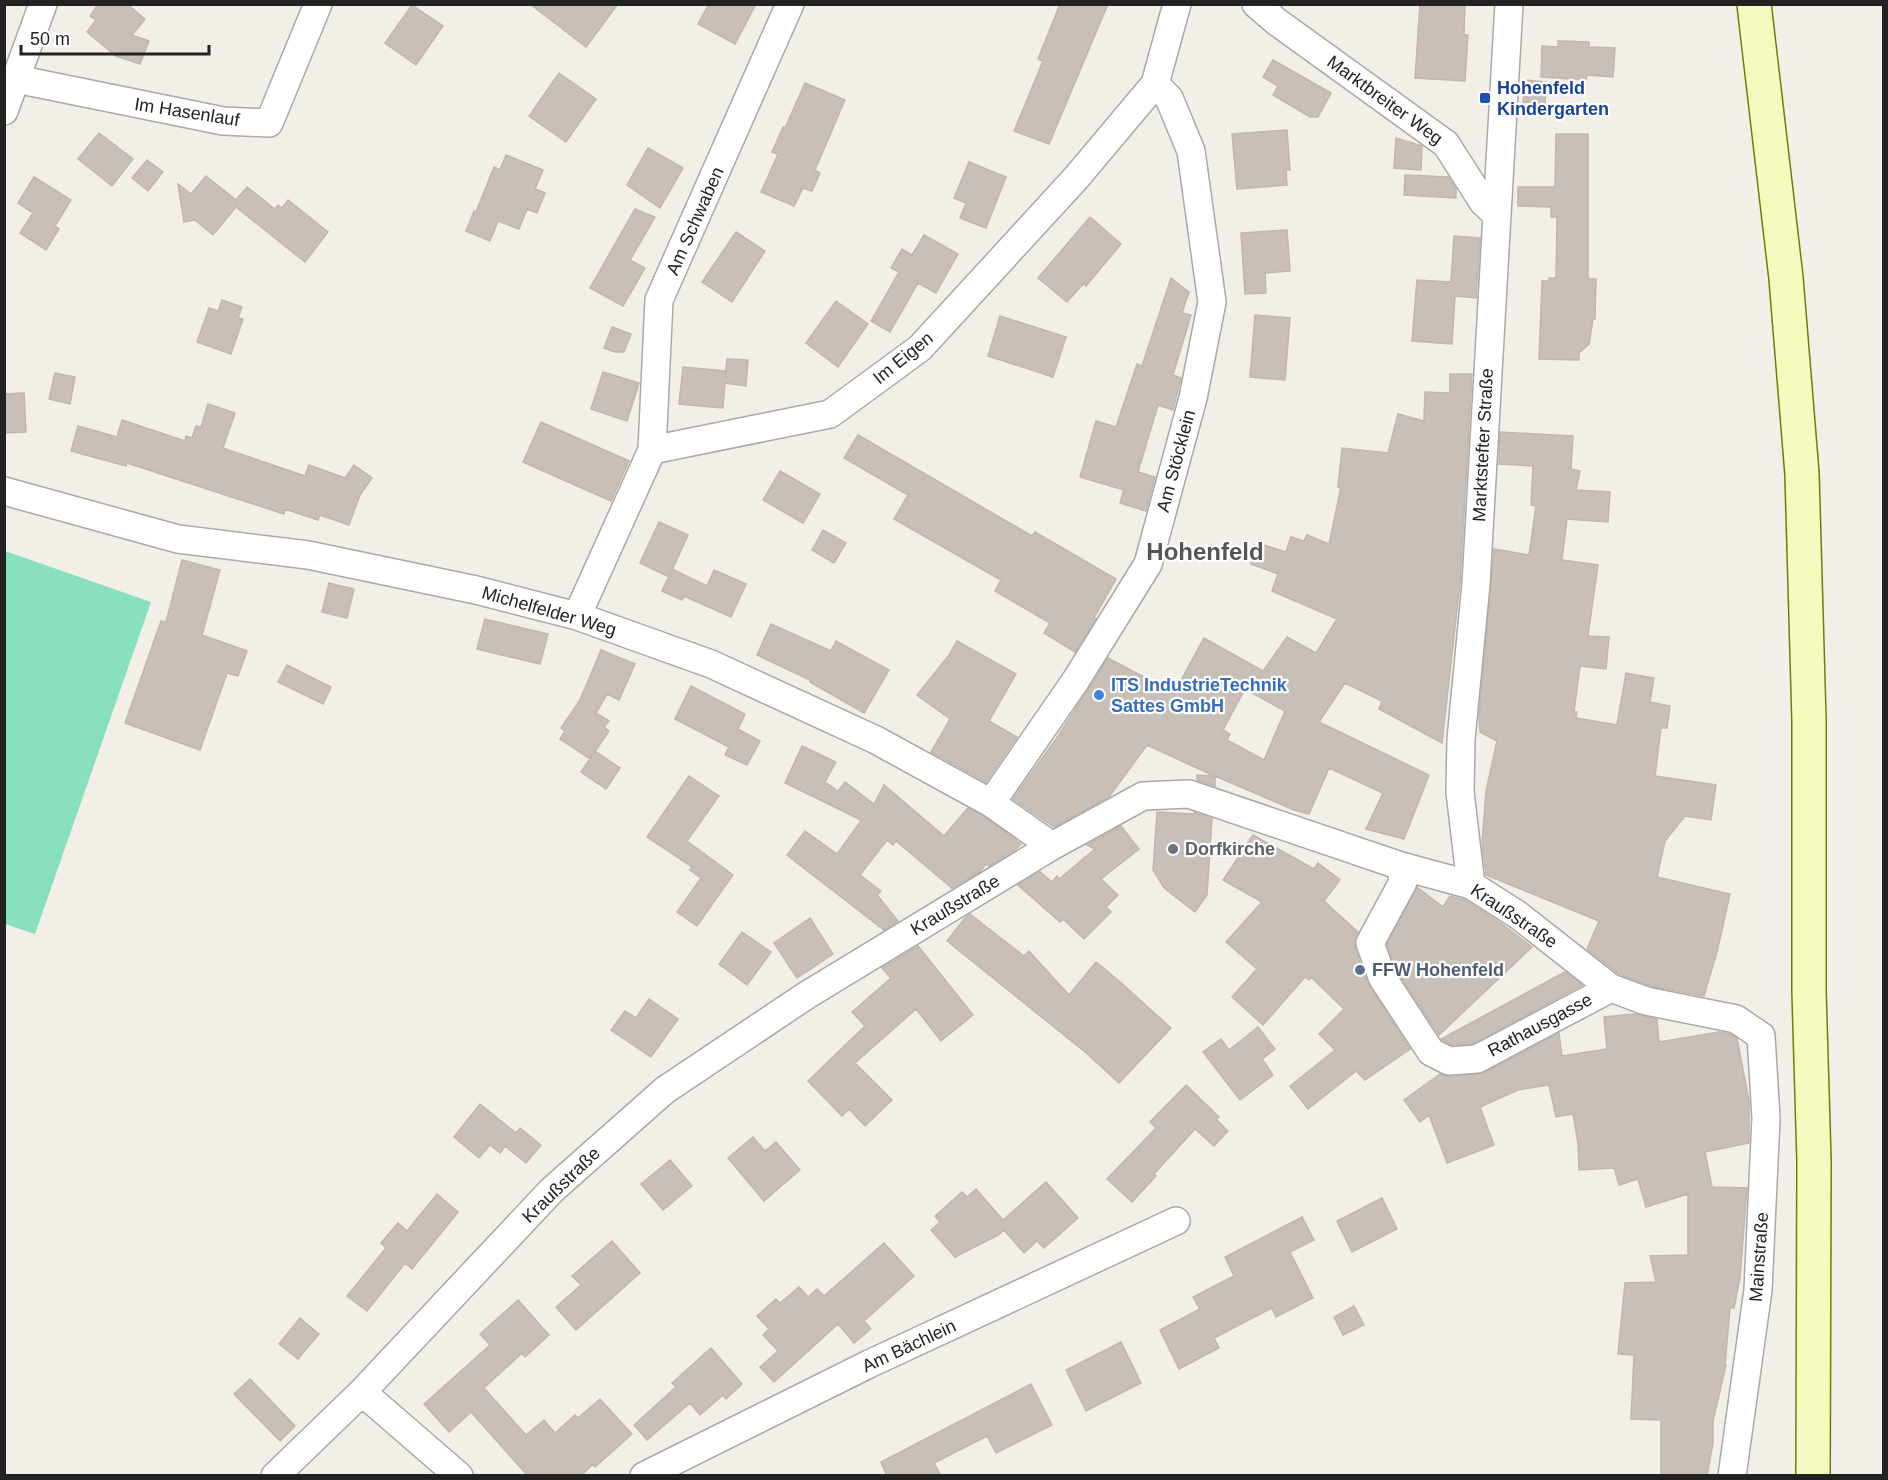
<svg xmlns="http://www.w3.org/2000/svg" width="1888" height="1480" font-family="Helvetica,sans-serif">
	<rect width="100%" height="100%" fill="#f2efe9"/>
	<!-- pitch -->
	<path fill="#88e0be" d="M5,551L151,602L35,934L5,924Z"/>
	<!-- building -->
	<path fill="#c7bfb8" stroke="#c4b6ab" stroke-width="1.5" fill-rule="evenodd" d="M98,4H127L145,19L132,35L149,41L140,64L116,56L87,32L96,20L90,16Z
		M530,4H618L586,47Z
		M709,4H756L735,44L698,24Z
		M1060,4H1108L1049,144L1014,131L1043,61L1038,59Z
		M1420,4H1465L1464,35H1468L1465,81L1415,78Z
		M412,5L443,26L416,65L385,43Z
		M1558,41L1589,42V47L1615,48L1613,77L1587,75L1586,80L1541,77L1542,46L1558,47Z
		M1273,60L1331,93L1318,117H1310L1273,95L1278,86L1263,77Z
		M559,73L596,99L566,142L529,116Z
		M1525,80L1546,82L1545,104L1523,102Z
		M805,83L845,100L815,170L820,173L812,191L803,188L794,206L761,192L778,154L772,152L783,127L785,128Z
		M1287,130L1290,170H1286L1287,185L1237,189L1232,134Z
		M99,133L133,159L112,186L78,159Z
		M1556,134H1588V279H1596L1595,319H1593L1589,344L1579,353V360L1539,359L1542,281H1549V278H1556L1557,217H1551V207L1518,206V187H1555Z
		M1396,138L1422,146L1421,170L1394,168Z
		M648,148L683,168L660,208L627,185Z
		M506,155L543,170L535,189L545,193L537,213L527,209L519,229L498,221L490,241L466,231L474,211L476,212L494,167L500,170Z
		M147,160L163,172L148,191L132,178Z
		M969,162L1006,177L986,228L960,218L966,203L954,198Z
		M1405,175L1448,177L1456,189V198L1404,195Z
		M206,176L236,200L247,187L275,209L278,205L282,208L288,200L328,232L305,262L236,207L213,235L195,220L184,222L178,184L191,194Z
		M34,177L71,200L55,226L59,229L46,250L20,233L33,213L18,203Z
		M635,209L655,217L630,260L645,268L623,306L590,288Z
		M1090,217L1121,244L1086,286L1084,283L1067,302L1038,278Z
		M1287,230L1290,271L1265,273L1266,293L1245,294L1241,233Z
		M736,232L765,251L732,302L702,282Z
		M924,235L958,254L936,293L918,283L890,332L871,321L899,272L891,268L902,249L912,255Z
		M1454,236L1480,238L1476,298L1455,296L1452,344L1412,341L1417,280L1451,282Z
		M1171,278L1189,292L1182,313L1191,315L1173,375L1181,378L1173,410L1158,405L1138,472L1155,477L1146,511L1120,503L1124,490L1080,477L1096,421L1116,427L1137,364L1142,366Z
		M222,300L242,307L238,318L243,319L231,354L197,342L209,308L218,311Z
		M836,301L868,324L838,367L806,343Z
		M1255,315L1290,318L1285,380L1250,377Z
		M1000,316L1066,337L1053,377L988,356Z
		M612,327L631,334L624,352H615L604,348Z
		M727,359L748,360L746,386L725,383L723,408L679,404L683,367L726,371L725,378Z
		M603,372L639,383L627,421L591,409Z
		M55,373L75,377L70,404L49,399Z
		M1450,374H1472L1460,583L1442,743L1379,709L1382,701L1345,683L1319,722L1429,775L1404,839L1366,829L1383,793L1329,768L1309,814L1294,810L1215,776V786L1197,780V775L1214,776L1147,745L1109,797L1054,827L1013,799L1058,736L1108,658L1174,693L1204,638L1263,671L1287,637L1316,653L1337,619L1272,591L1278,574L1251,564L1258,543L1286,552L1291,537L1304,541L1307,535L1329,544L1341,487H1338L1342,448L1388,453L1398,414L1424,421L1425,392L1450,393ZM1245,689L1285,711L1264,760L1227,740L1230,734L1223,730Z
		M24,393L26,432L4,433V394Z
		M208,404L235,413L223,448L305,476L309,465L345,478L354,465L372,478L360,495L349,525L320,515L318,520L285,509L284,514L127,463L126,466L71,451L78,426L117,437L122,420L185,441L186,436L192,438L196,426L201,427Z
		M541,422L629,461L611,501L523,462Z
		M1500,432L1573,436L1571,469L1580,471L1576,490L1610,492L1608,522L1567,519L1562,560L1598,565L1588,636L1609,637L1606,669L1580,666L1574,712H1577L1576,718L1617,725L1626,673L1654,678L1650,702L1670,706L1667,728H1661L1655,776L1716,785L1711,820L1685,816L1665,841L1657,877L1730,894L1717,952L1704,996L1650,986L1619,974L1587,949L1599,921L1486,875L1482,843L1486,791L1497,741L1480,732L1479,717L1494,549L1529,555L1536,506L1531,505L1533,466L1499,464Z
		M858,435L1032,536L1035,532L1116,579L1094,618L1096,619L1075,652L1044,633L1050,623L995,591L1001,580L894,519L908,495L844,458Z
		M780,471L820,494L803,523L763,500Z
		M659,522L688,535L669,577L640,563Z
		M823,530L846,543L834,563L812,550Z
		M182,560L220,570L202,635L247,651L238,676L227,673L200,750L125,723L161,621L166,622Z
		M672,569L707,586L714,570L746,584L731,617L684,596L682,600L662,591Z
		M329,583L354,589L347,618L322,612Z
		M485,619L548,634L540,664L477,649Z
		M771,624L831,651L836,641L889,670L864,713L810,682V680L757,655Z
		M957,641L1016,674L989,721L1017,737L986,782L931,752L950,719L917,695L949,655Z
		M601,650L635,664L619,700L607,694L596,713L609,721L604,727L609,731L590,759L560,739L565,731L561,728L580,700Z
		M287,665L331,687L323,704L278,682Z
		M691,686L745,714L738,729L760,741L747,765L725,755L729,747L675,719Z
		M802,746L836,762L825,782L838,791L845,782L874,804L884,785L944,836L968,808L983,816L1021,844L1016,849L989,866L986,864L980,872L952,888L896,841L893,845L887,840L860,875L881,891L877,895L898,921L884,930L787,855L805,831L837,854L861,821L855,817L785,783Z
		M595,751L620,768L606,789L581,772Z
		M689,776L719,796L687,841L733,875L697,926L677,912L701,878L690,870L692,867L647,837Z
		M1157,812L1194,814V812L1212,819L1207,895L1195,912L1164,888L1153,870Z
		M1121,826L1139,849L1101,879L1118,895L1106,907L1111,912L1084,939L1063,919L1060,922L1018,885L1040,872L1052,882L1057,876L1059,879L1095,849L1087,845Z
		M1253,835L1314,869L1318,863L1340,880L1324,901L1358,932L1354,941L1355,948L1367,982L1410,1049L1365,1080L1356,1071L1308,1109L1290,1086L1335,1050L1319,1034L1344,1009L1311,977L1309,980L1305,977L1263,1025L1232,997L1257,969L1226,942L1262,902L1223,880Z
		M1417,887L1443,907L1450,896L1465,900L1502,924L1532,947L1439,1035L1396,970L1387,944Z
		M970,914L1024,956L1029,951L1069,995L1096,962L1118,980L1171,1028L1119,1083L1085,1052L947,941L965,918Z
		M810,918L833,954L797,978L774,943Z
		M742,932L771,952L747,985L719,964Z
		M918,946L973,1015L941,1041L916,1009L855,1063L892,1100L865,1126L849,1109L842,1116L808,1081L865,1026L852,1012L891,978L882,968Z
		M1565,972L1582,985L1473,1044L1452,1045L1441,1039Z
		M649,999L678,1019L651,1057L611,1030L625,1011L636,1018Z
		M1635,1014L1657,1019L1659,1042L1719,1032L1730,1034L1737,1038L1749,1101V1143L1705,1152L1712,1187L1747,1188L1740,1278L1734,1308H1730L1725,1365H1726L1713,1421V1443L1707,1476H1661V1420L1631,1419L1634,1355L1618,1354L1625,1283L1656,1282L1650,1256L1688,1255V1194L1646,1207L1638,1179L1619,1185L1614,1168L1579,1170L1578,1143L1573,1114L1556,1117L1549,1085L1518,1090L1480,1107L1494,1145L1447,1163L1429,1115L1420,1122L1404,1100L1440,1074L1450,1077L1484,1073L1559,1033L1562,1056L1607,1049L1604,1017Z
		M1258,1027L1275,1049L1262,1059L1273,1075L1240,1100L1203,1052L1221,1039L1229,1050Z
		M1186,1085L1219,1117L1216,1119L1228,1131L1214,1146L1195,1129L1154,1174L1156,1176L1132,1202L1107,1179L1156,1128L1150,1122Z
		M480,1104L516,1133L520,1128L541,1145L526,1163L505,1146L500,1153L490,1145L479,1158L454,1137Z
		M753,1137L765,1151L776,1142L800,1170L764,1201L728,1158Z
		M670,1160L692,1186L663,1210L641,1184Z
		M1046,1182L1078,1218L1044,1248L1037,1241L1024,1253L1004,1230L998,1235L955,1257L931,1230L940,1222L935,1216L962,1192L967,1197L976,1189L1003,1220Z
		M437,1194L458,1212L412,1269L405,1263L367,1311L347,1296L386,1248L381,1243L398,1223L407,1231Z
		M1382,1198L1397,1229L1352,1252L1337,1221Z
		M1302,1217L1314,1240L1290,1252L1313,1298L1276,1317L1272,1308L1214,1338L1219,1348L1179,1369L1160,1330L1200,1309L1193,1297L1234,1276L1225,1257Z
		M612,1241L640,1273L576,1330L556,1307L581,1285L572,1276Z
		M884,1243L914,1276L864,1321L871,1329L854,1343L838,1324L774,1382L760,1367L778,1351L763,1335L769,1329L757,1316L776,1299L780,1303L799,1287L808,1297L817,1289L824,1296Z
		M518,1300L549,1335L525,1357L522,1353L484,1388L526,1435L544,1420L555,1433L575,1415L578,1418L600,1399L632,1434L595,1467L593,1464L581,1476H528L471,1412L449,1432L424,1404L490,1345L480,1334Z
		M1354,1306L1364,1325L1343,1335L1334,1317Z
		M300,1318L319,1334L298,1359L279,1344Z
		M1121,1342L1141,1383L1086,1411L1066,1370Z
		M711,1348L742,1384L726,1399L723,1395L700,1415L690,1403L647,1440L634,1425L676,1387L672,1383Z
		M250,1379L295,1426L280,1441L234,1394Z
		M1031,1384L1052,1425L996,1453L987,1436L934,1463L941,1476H887L881,1462Z"/>
	<g fill="none" stroke-linecap="round" stroke-linejoin="round">
		<defs>
			<path id="street" d="M1256,4L1277,22L1446,144L1483,202L1496,214
				M16,79L223,121L269,123L318,4
				M4,111L43,4
				M652,450L659,300L790,4
				M4,491L178,539L308,555L476,590L577,616L711,664L876,740L991,803L1052,846
				M577,616L652,450L830,414L920,348L1076,178L1155,84L1177,4
				M991,803L1076,680L1148,564L1193,398L1212,302L1191,151L1169,98L1155,84
				M1401,866L1403,882L1370,943L1382,977L1431,1052L1449,1061L1477,1059L1611,988
				M1471,885L1460,792L1461,739L1476,584L1509,4
				M362,1392L459,1476
				M275,1476L362,1392L552,1190L665,1090L807,995L1052,846L1143,796L1189,794L1401,866L1471,885L1518,915L1611,988L1646,1001L1736,1019L1761,1036L1766,1118L1758,1290L1732,1476
				M644,1476L869,1364L1176,1221"/>
			<path id="secondary" d="M1754,4L1786,278L1802,474L1809,721V991L1814,1161L1813,1476"/>
		</defs>
		<!-- street casing -->
		<use href="#street" stroke="#a9a9a9" stroke-width="30"/>
		<!-- secondary casing -->
		<use href="#secondary" stroke="#707d05" stroke-width="36"/>
		<!-- street -->
		<use href="#street" stroke="#fff" stroke-width="27"/>
		<!-- secondary -->
		<use href="#secondary" stroke="#f7fabf" stroke-width="33"/>
	</g>
	<!-- markers -->
	<rect fill="#1a4fb4" stroke="#fff" stroke-width="2" x="1479" y="92" width="12" height="12" rx="3"/>
	<circle fill="#3f7fe0" stroke="#fff" stroke-width="2" cx="1099" cy="695" r="6"/>
	<circle fill="#6b7280" stroke="#fff" stroke-width="2" cx="1173" cy="849" r="6"/>
	<circle fill="#5c6f8a" stroke="#fff" stroke-width="2" cx="1360" cy="970" r="6"/>
	<g text-anchor="middle" dominant-baseline="central" stroke-width="4.5" stroke-linejoin="round" paint-order="stroke">
		<!-- transit labels -->
		<g font-size="18" font-weight="bold" fill="#164399" stroke="#fff" text-anchor="start">
			<text x="1497" y="88">Hohenfeld<tspan x="1497" dy="21">Kindergarten</tspan></text>
		</g>
		<!-- street labels -->
		<g font-size="18" fill="#222" stroke="#fff">
			<text transform="translate(1385 100) rotate(36)">Marktbreiter Weg</text>
			<text transform="translate(187 112) rotate(9)">Im Hasenlauf</text>
			<text transform="translate(695 221) rotate(-66)">Am Schwaben</text>
			<text transform="translate(903 358) rotate(-39)">Im Eigen</text>
			<text transform="translate(1483 445) rotate(-87)">Marktstefter Straße</text>
			<text transform="translate(1176 461) rotate(-75)">Am Stöcklein</text>
			<text transform="translate(549 611) rotate(16)">Michelfelder Weg</text>
			<text transform="translate(955 905) rotate(-31)">Kraußstraße</text>
			<text transform="translate(1514 916) rotate(34)">Kraußstraße</text>
			<text transform="translate(1540 1025) rotate(-28)">Rathausgasse</text>
			<text transform="translate(561 1185) rotate(-44)">Kraußstraße</text>
			<text transform="translate(1759 1257) rotate(-86)">Mainstraße</text>
			<text transform="translate(909 1346) rotate(-25)">Am Bächlein</text>
		</g>
		<!-- shop labels -->
		<g font-size="18" font-weight="bold" fill="#366cbe" stroke="#fff" text-anchor="start">
			<text x="1111" y="685">ITS IndustrieTechnik<tspan x="1111" dy="21">Sattes GmbH</tspan></text>
		</g>
		<!-- worship labels -->
		<g font-size="18" font-weight="bold" fill="#5b616d" stroke="#fff" text-anchor="start">
			<text x="1185" y="849">Dorfkirche</text>
		</g>
		<!-- service labels -->
		<g font-size="18" font-weight="bold" fill="#4e5e75" stroke="#fff" text-anchor="start">
			<text x="1372" y="970">FFW Hohenfeld</text>
		</g>
		<!-- district labels -->
		<g font-size="24" font-weight="bold" fill="#555" stroke="#fff">
			<text x="1205" y="551">Hohenfeld</text>
		</g>
	</g>
	<!-- border -->
	<rect width="1888" height="1480" fill="none" stroke="#222222" stroke-width="12"/>
	<!-- scale -->
	<path d="M21 45v9h188v-9" fill="none" stroke="#222222" stroke-width="3"/>
	<text x="30" y="45" font-size="18" fill="#222222" stroke="#ffffff" stroke-width="4.5" paint-order="stroke">50 m</text>
</svg>
